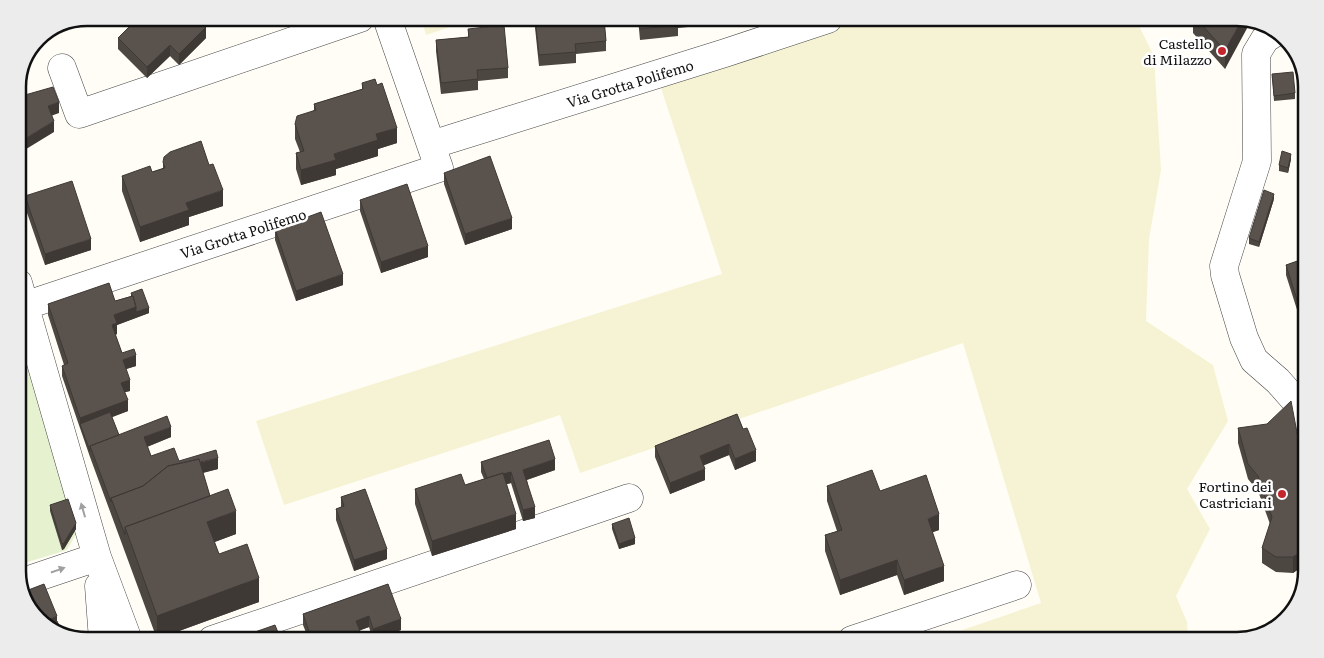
<svg xmlns="http://www.w3.org/2000/svg" width="1324" height="658" font-family="Literata,serif">
	<rect width="100%" height="100%" fill="#fffdf5"/>
	<!-- farmland -->
	<path fill="#f6f3d4" d="M421,18H477L426,35Z
		M856,18H1135L1154,56L1161,170L1149,239L1146,321L1213,365L1228,421L1187,489L1210,529L1176,596L1187,622L1188,640H1101L1098,632L1068,640H933L1041,603L963,343L580,473L560,415L284,505L256,421L722,274L660,85L856,22Z"/>
	<!-- pitch -->
	<path fill="#e6f2cf" d="M18,327L79,529L67,550L18,565Z"/>
	<g fill="none" stroke-linecap="round" stroke-linejoin="round">
		<defs>
			<path id="minor" d="M1276,32L1265,39L1256,54L1257,161L1224,266L1225,275L1244,338L1254,360L1278,381L1300,406L1306,436
				M62,68L79,114L360,18
				M431,145L725,53L828,19
				M18,283L97,557L128,640
				M24,306L439,168L387,18
				M20,583L97,557
				M99,586L103,640
				M212,640L629,498
				M852,640L1017,585"/>
		</defs>
		<!-- minor casing -->
		<use href="#minor" stroke="#444" stroke-width="29"/>
		<!-- minor -->
		<use href="#minor" stroke="#fff" stroke-width="28"/>
	</g>
	<!-- wall -->
	<path fill="#4d4742" d="M226,18H245L235,27Z
		M534,18H604L606,41V51L576,54V63L539,66Z
		M638,18H708V25L678,28V36L640,40Z
		M1193,18H1237L1225,69L1193,33Z
		M151,19L206,38L179,65L170,56L147,78L118,49V38Z
		M468,29L508,68V78L478,81V90L441,94L436,51V40L468,37Z
		M1272,74L1295,93V99L1274,101Z
		M362,83L397,143L378,149V156L336,169V175L301,185L296,169V153L300,152L295,139V124L314,110V104L362,89Z
		M1291,159L1288,173L1279,171V165Z
		M163,162L223,206L189,217V225L140,242L122,191V176L152,172L163,168Z
		M444,173L512,229L465,245L444,184Z
		M25,196L91,250L45,265L25,207Z
		M1274,199L1259,247L1249,244V238Z
		M360,200L428,257L381,273L360,211Z
		M275,229L343,285L296,301L275,240Z
		M1306,258V335H1305L1286,275V265Z
		M131,293L149,313L117,325V334L115,335L122,353L136,366L126,369L130,391L125,392L128,411L111,417L119,435L171,437L147,447L151,456L218,469L203,473L210,496L236,534L214,542L219,554L259,602L157,639L90,457L62,376V366L64,365L48,315V304L115,301L131,296Z
		M737,414L756,461L735,470L729,455L703,465L705,480L670,494L655,457V446Z
		M1238,428L1306,480V564L1293,573L1276,572L1262,563V548L1270,524L1258,491L1248,479L1238,443Z
		M481,462L555,470L527,480L535,518L523,521L511,483L506,484L516,529L432,556L415,504V489L465,485L484,479L481,472Z
		M827,486L880,491L939,530L932,532L944,581L904,595L897,575L840,595L825,551V535L837,531L827,501Z
		M341,497L387,559L354,571L336,520V509L341,507Z
		M50,505L76,529L64,549L62,550L50,511Z
		M612,524L635,544L619,549L612,529Z
		M388,584L401,630L373,640L369,627L360,630L361,640H309L303,625V614Z"/>
	<!-- shaded-wall -->
	<path fill="#3f3936" d="M235,18H245L235,27Z
		M1242,19L1251,21L1225,69V51Z
		M206,27V38L179,65V54Z
		M170,45V56L147,78V67Z
		M32,50V56H29Z
		M59,102V113L48,117V106Z
		M54,121V132L18,154V143Z
		M397,128V143L378,149V156L336,169V175L301,185V170L376,134Z
		M1291,154V159L1288,173V168Z
		M223,190V206L189,217V225L140,242V227L186,203Z
		M1274,194V199L1259,247V242Z
		M512,218V229L465,245V234Z
		M91,239V250L45,265V254Z
		M428,246V257L381,273V262Z
		M343,274V285L296,301V291Z
		M136,307L149,308V313L117,325V334L112,336V325L114,315Z
		M1306,324V335H1305V325Z
		M136,355V366L123,370V360Z
		M130,380V391L121,393V383Z
		M128,400V411L82,429L80,424V418Z
		M171,427V437L144,448V437Z
		M729,444V455L700,467V456Z
		M756,450V461L735,470V459Z
		M218,458V469L168,481V470Z
		M555,459V470L523,481V470Z
		M705,469V480L670,494V483Z
		M511,472V483L487,490V480Z
		M535,507V518L523,521V510Z
		M236,511V534L207,545V522Z
		M516,514V529L432,556V541Z
		M939,514V530L928,534V519Z
		M76,523V529L64,549L62,550V544Z
		M635,538V544L619,549V544Z
		M387,549V559L354,571V560Z
		M1306,549V564L1293,573V557Z
		M897,560V575L840,595V580Z
		M944,566V581L904,595V580Z
		M259,578V602L157,639V616Z
		M57,616V627L52,629L43,622Z
		M369,616V627L356,632V621Z
		M401,619V630L373,640V629Z
		M361,634V640H343Z"/>
	<!-- building -->
	<path fill="#5a524d" stroke="#3f3936" d="M138,18H149L151,19L152,18H196L206,27L179,54L170,45L147,67L118,38Z
		M535,18H604L606,41L575,44L576,52L539,55Z
		M639,18H677L678,25L640,29Z
		M1196,18H1237L1242,19L1225,51Z
		M504,25L508,68L477,70L478,79L441,83L436,40L469,37L468,29Z
		M1293,72L1295,93L1274,96L1272,74Z
		M375,79L377,85L382,83L397,128L376,134L378,140L334,154L336,160L301,170L296,153L304,151L295,124L297,116L316,110L314,104L363,89L362,83Z
		M53,87L59,102L48,106L54,121L18,143V97Z
		M201,141L209,165L213,164L223,190L186,203L189,210L140,227L122,176L150,166L152,172L165,168L163,162L164,157L170,152Z
		M1282,151L1291,154L1288,168L1279,165Z
		M490,156L512,218L465,234L444,173Z
		M72,181L91,239L45,254L25,196Z
		M407,184L428,246L381,262L360,200Z
		M1264,190L1274,194L1259,242L1249,238Z
		M321,212L343,274L296,291L275,229Z
		M1306,258V324L1305,325L1286,265Z
		M109,283L115,301L133,296L136,307L114,315L117,323L112,325L122,353L134,349L136,355L123,360L130,380L121,383L128,400L80,418L62,366L68,363L48,304Z
		M142,289L149,308L136,312V307L133,296H132L131,293Z
		M1291,401L1306,480V549L1293,557H1276L1262,548L1272,517L1258,476L1248,464L1238,428L1267,424Z
		M110,412L119,435L90,446V451L80,424Z
		M737,414L743,429L747,428L756,450L735,459L729,444L700,456L705,469L670,483L655,446Z
		M167,416L171,427L144,437L151,456L174,448L179,461L216,450L218,458L200,462L199,459L168,466L143,486L111,498V502L90,446Z
		M549,440L555,459L523,470L535,507L523,510L511,472L503,474V473L487,478L481,462Z
		M199,459L210,496L125,527V535L111,498L143,486L168,466Z
		M872,470L880,491L926,475L939,514L928,519L944,566L904,580L897,560L840,580L825,535L842,530L827,486Z
		M503,473L516,514L432,541L415,489L461,474L465,485Z
		M228,489L236,511L207,522L219,554L247,544L259,578L157,616L125,527Z
		M365,489L387,549L354,560L336,509L344,506L341,497Z
		M68,499L76,523L64,543L62,544L50,505Z
		M629,518L635,538L619,544L612,524Z
		M44,584L57,616L43,622L29,610L23,592Z
		M388,584L401,619L373,629L369,616L356,621L361,634L343,640H312L303,614Z
		M57,621L63,635L56,633L47,626Z
		M275,625L281,640H232Z"/>
	<!-- one-way arrows -->
	<defs><path id="oneway-solid" d="M-6-.8H1V-3.2L6.5 0L1 3.2V.8H-6Z" transform="scale(1.25)"/></defs>
	<g fill="#a0a0a0">
		<use href="#oneway-solid" transform="translate(83 510) rotate(-106)"/>
		<use href="#oneway-solid" transform="translate(58 570) rotate(-19)"/>
	</g>
	<!-- markers -->
	<g fill="#c4262e" stroke="#fff" stroke-width="2">
		<circle cx="1222" cy="51" r="5"/>
		<circle cx="1282" cy="494" r="5"/>
	</g>
	<g text-anchor="middle" dominant-baseline="central" stroke-width="5" stroke-linejoin="round" paint-order="stroke">
		<!-- poi labels -->
		<g font-size="14" fill="#111" stroke="#fff" text-anchor="end">
			<text x="1212" y="43">Castello<tspan x="1212" dy="16">di Milazzo</tspan></text>
			<text x="1272" y="486">Fortino dei<tspan x="1272" dy="16">Castriciani</tspan></text>
		</g>
		<!-- street labels -->
		<g font-size="14" fill="#111" stroke="#fff">
			<text transform="translate(630 83) rotate(-17)">Via Grotta Polifemo</text>
			<text transform="translate(243 233) rotate(-18)">Via Grotta Polifemo</text>
		</g>
	</g>
	<!-- crop -->
	<path d="M0 0H1324V658H0ZM87 26H1237A61 61 0 0 1 1298 87V571A61 61 0 0 1 1237 632H87A61 61 0 0 1 26 571V87A61 61 0 0 1 87 26Z" fill="#ececec" fill-rule="evenodd"/>
	<path fill="none" stroke="#111" stroke-width="2.5" d="M87 26H1237A61 61 0 0 1 1298 87V571A61 61 0 0 1 1237 632H87A61 61 0 0 1 26 571V87A61 61 0 0 1 87 26Z"/>
</svg>
